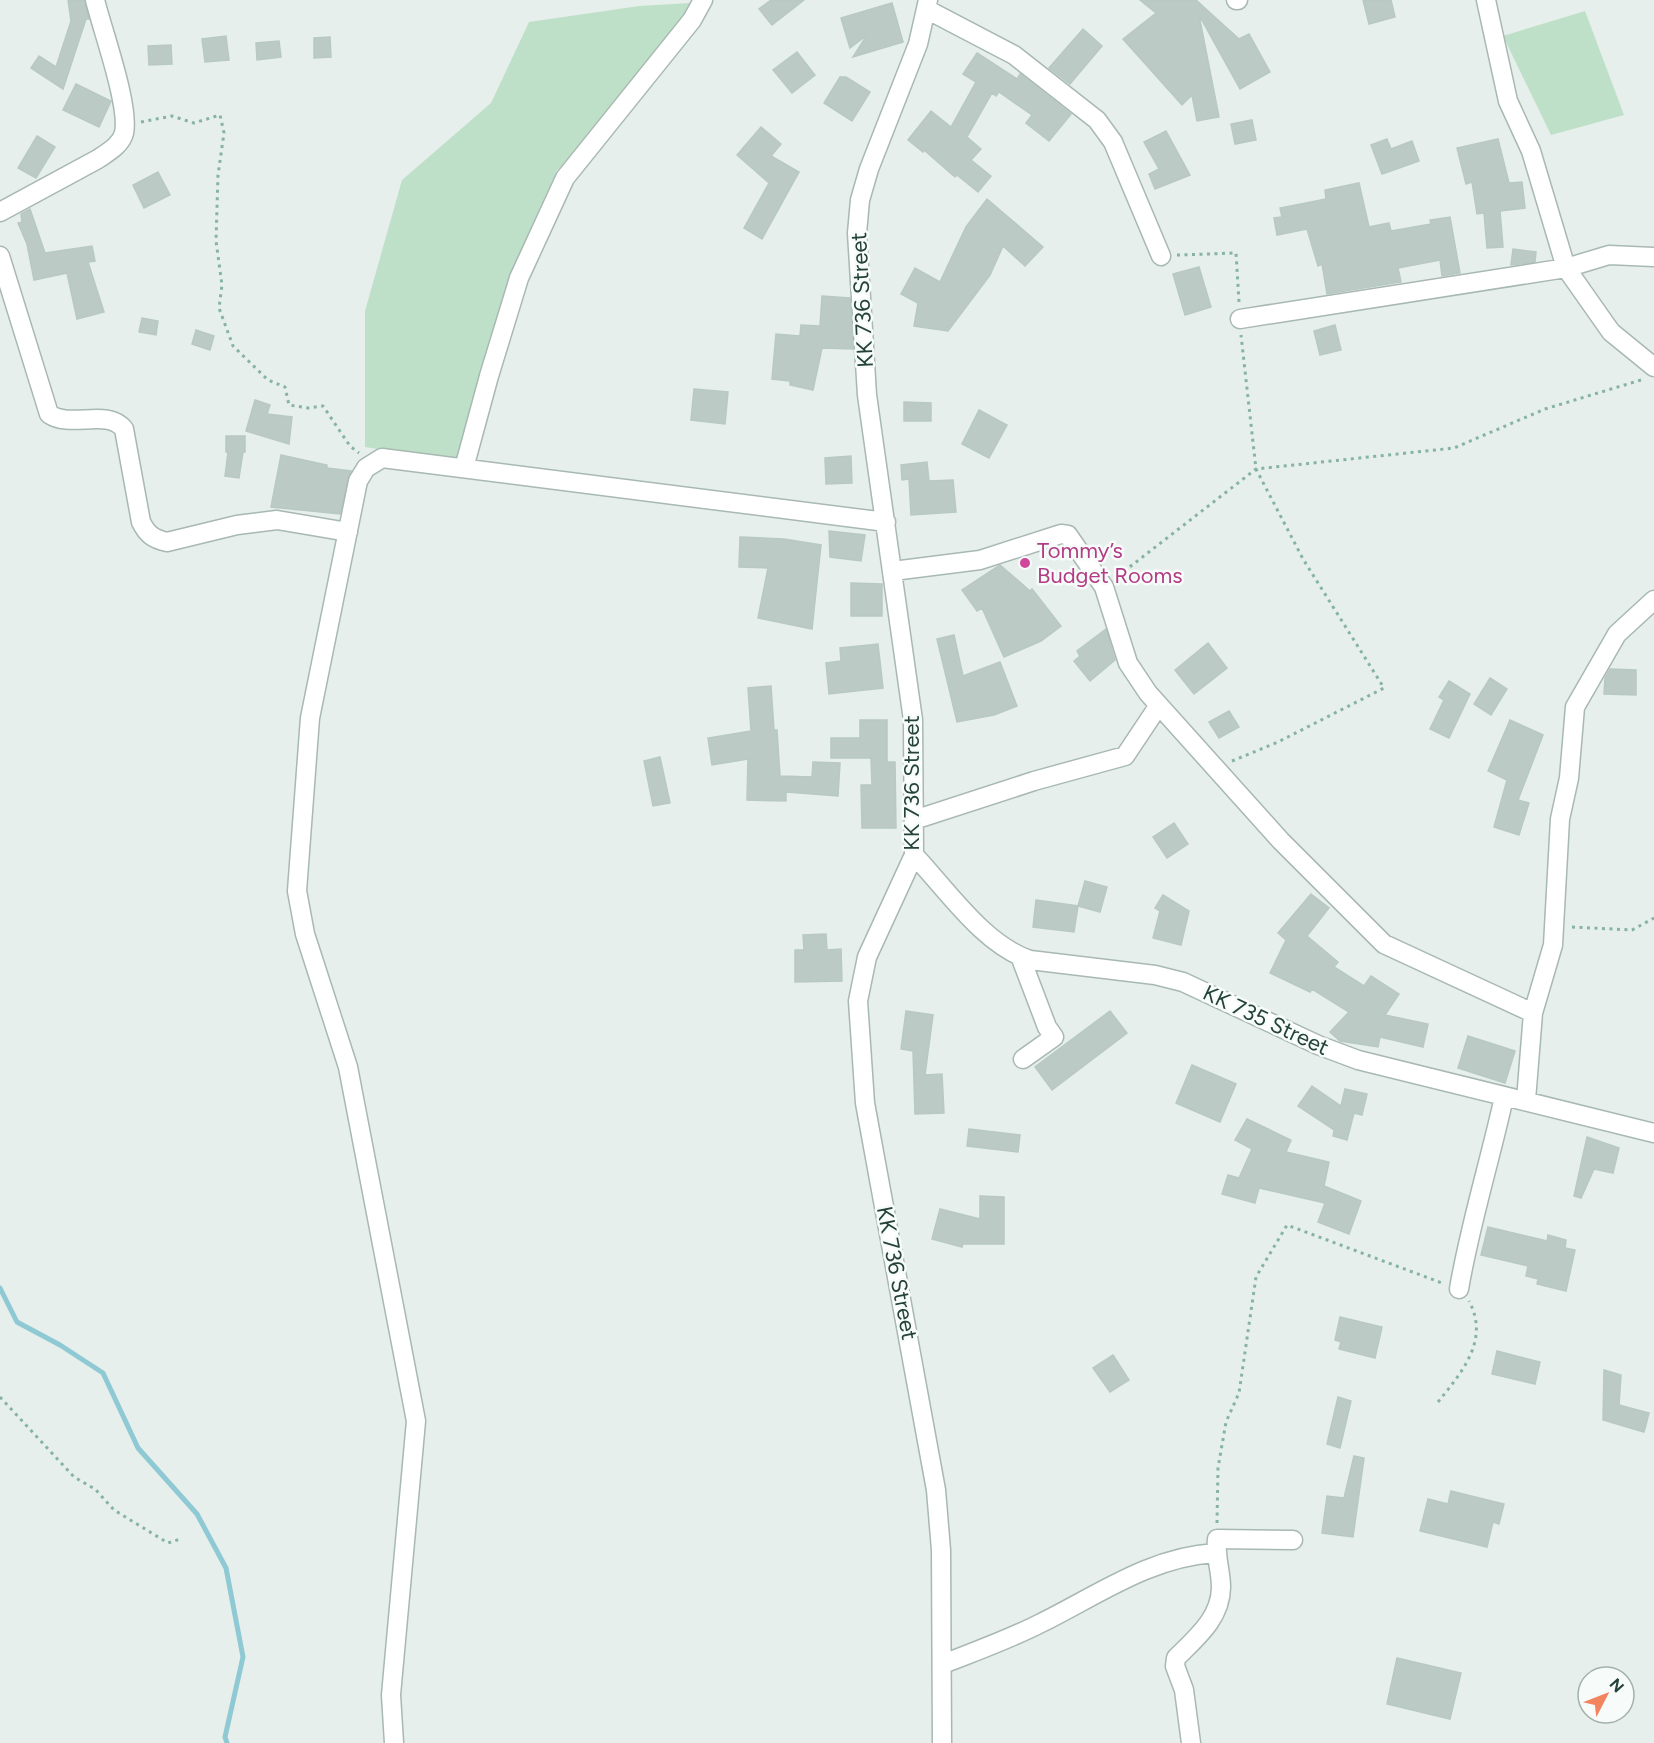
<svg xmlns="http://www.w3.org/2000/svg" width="1654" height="1743" font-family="Figtree,sans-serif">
	<rect width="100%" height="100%" fill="#e6efeb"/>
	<!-- green -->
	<path fill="#bfe0c8" d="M690,3L673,34L599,135L557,170L527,236L488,350L457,462L365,447V311L402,180L491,103L529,22L639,6Z
		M1585,11L1624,115L1551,135L1503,36Z"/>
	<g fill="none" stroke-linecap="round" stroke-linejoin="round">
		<!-- stream -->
		<path stroke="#8ec9d4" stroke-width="5" d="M0,1288L17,1322L60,1345L103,1373L138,1448L197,1514L226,1568L243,1657L225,1737L227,1743"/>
	</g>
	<!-- building -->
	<path fill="#bbcac4" stroke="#b8c9c2" stroke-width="1.5" d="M68,0H84L89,19H86L63,89L31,68L39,56L56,67L71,21Z
		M771,0H804L772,25L759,9Z
		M1140,0H1196L1239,39L1249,34L1270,72L1240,89L1199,15L1219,117L1197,121L1192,95L1182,105L1123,39L1156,13Z
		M1363,0H1391L1395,17L1369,24Z
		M892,3L903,42L853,57L867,35L850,48L841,18Z
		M1083,29L1102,46L1070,84L1049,68Z
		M226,36L229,60L205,62L202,39Z
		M330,37L331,57L314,58V38Z
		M279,41L281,57L257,60L256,43Z
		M171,45L172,64L149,65L148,46Z
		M797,52L815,75L792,93L773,70Z
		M977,53L1017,79L1020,74L1071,114L1049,141L1026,123L1032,115L999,92L996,96L992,93L967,137L981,149L971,160L991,176L978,192L957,175L955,177L924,150L923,152L908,140L931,111L951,127L976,82L963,74Z
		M840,77H846L870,92L852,121L824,103Z
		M76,84L111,101L99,127L63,110Z
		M1252,120L1256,140L1235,144L1231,124Z
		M761,127L781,144L771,156L799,172L762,239L744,228L769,183L737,155Z
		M1166,131L1190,175L1155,189L1149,174L1159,169L1144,142Z
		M37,136L55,147L36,178L18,168Z
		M1387,139L1391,149L1412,141L1419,161L1382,174L1371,145Z
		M1498,139L1509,183L1522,182L1525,208L1500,211L1503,247L1487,248L1484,213L1477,214L1472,182L1466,184L1457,148Z
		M158,172L170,195L144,208L133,185Z
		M1359,183L1369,227L1389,223L1391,231L1431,224L1430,220L1450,217L1460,273L1442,276L1440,260L1398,268L1401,282L1327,294L1322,264L1318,266L1307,229L1277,235L1274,218L1282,217L1280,208L1326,199L1325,190Z
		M987,199L1043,247L1025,266L1003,246L990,275L948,331L914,326L918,303L901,294L915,268L940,282L966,227Z
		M30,209L45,253L92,246L95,261L88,262L104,312L77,319L67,273L34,280L27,244L18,223L22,222L21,214Z
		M1513,249L1536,252L1535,262L1511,265Z
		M1199,267L1211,307L1185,315L1173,274Z
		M822,296L850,298L853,349L822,348L813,390L790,385V381L772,379L776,334L800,336L801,325L820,326Z
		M142,318L158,321L156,335L139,332Z
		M1335,325L1341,350L1320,355L1314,331Z
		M196,330L214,336L210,350L192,344Z
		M694,389L728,392L725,424L691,420Z
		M255,400L270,405L267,414L292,417L289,444L246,431Z
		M904,402L931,403V421H904Z
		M979,410L1007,425L989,458L962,444Z
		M226,436H245V452H243L239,478L225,476L228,452H226Z
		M281,455L327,465V468L351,471L340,514L271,507Z
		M851,456L852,483L826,484L825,458Z
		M927,462L929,481L953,480L956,512L911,515L909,479L902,480L901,465Z
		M829,531L865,535L861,561L830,557Z
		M740,537L784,539L821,545L812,629L758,618L768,568L739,567Z
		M1000,565L1030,591L1032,589L1061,626L1041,641L1004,657L982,608L977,611L962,590Z
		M851,583L882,584V616H851Z
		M1106,629L1115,660L1090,681L1074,661L1080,656L1077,651Z
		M954,635L963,676L1000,662L1017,706L994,715L957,722L937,639Z
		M1208,643L1227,668L1194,694L1175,670Z
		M878,644L883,688L829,694L826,663L841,661L840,648Z
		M1610,669L1636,670V695L1604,694L1605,678Z
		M1490,678L1507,689L1491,715L1474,704Z
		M1449,681L1470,694L1449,738L1430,729L1444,700L1439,697Z
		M771,686L774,730H777L780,776L812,777L813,762L840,763L838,796L786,792V801L747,800L748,759L712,765L708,738L751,731L748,688Z
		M1229,711L1239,727L1219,738L1209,722Z
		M860,720H887V762H895L896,828H862L861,785H872L871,758H831V738H860Z
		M1510,720L1543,735L1518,800L1529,803L1519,835L1494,827L1507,780L1488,771Z
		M660,757L670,803L653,806L644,761Z
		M1174,823L1188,844L1167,858L1153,837Z
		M1085,881L1107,887L1100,912L1078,906Z
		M1311,894L1329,908L1307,936L1338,962L1334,967L1364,986L1371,976L1399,994L1385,1015L1428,1024L1423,1047L1380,1037L1378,1047L1340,1041L1330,1032L1349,1012L1312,989L1310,992L1270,973L1286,940L1278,933Z
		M1163,895L1189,911L1181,945L1153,938L1160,911L1155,908Z
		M1036,900L1078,906L1074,932L1033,927Z
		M826,934L827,950L841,949L842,981L795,982V950H804L803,935Z
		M906,1011L933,1015L925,1075L942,1074L944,1113L915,1114L913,1051L901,1049Z
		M1110,1011L1127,1033L1052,1090L1035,1067Z
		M1468,1036L1515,1051L1505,1083L1458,1068Z
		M1192,1065L1236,1084L1220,1122L1176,1103Z
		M1312,1086L1341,1106L1345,1089L1367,1094L1362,1115L1354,1113L1347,1140L1333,1136L1334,1130L1298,1106Z
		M1247,1119L1291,1140L1286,1152L1329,1162L1324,1186L1361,1201L1349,1234L1318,1222L1325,1203L1259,1188L1255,1203L1222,1194L1228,1175L1239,1178L1252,1149L1235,1140Z
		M969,1129L1020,1135L1018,1152L967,1146Z
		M1587,1137L1619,1148L1613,1173L1594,1169L1581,1198L1574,1196Z
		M980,1196L1004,1197V1244H963L962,1247L932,1239L940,1209L980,1219Z
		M1488,1227L1547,1241L1548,1235L1566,1240L1565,1248L1575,1250L1566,1291L1537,1284L1538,1279L1526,1276L1528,1266L1481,1255Z
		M1340,1317L1382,1327L1375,1358L1339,1349L1341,1342L1335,1340Z
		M1497,1351L1540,1362L1535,1384L1492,1374Z
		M1113,1355L1129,1380L1110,1392L1093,1368Z
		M1604,1370L1621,1375L1619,1405L1649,1413L1644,1432L1603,1420Z
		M1338,1397L1351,1401L1340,1448L1327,1444Z
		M1354,1456L1364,1458L1353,1537L1322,1533L1327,1496L1344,1498Z
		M1451,1491L1504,1504L1499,1524L1493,1522L1487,1547L1420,1531L1428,1499L1448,1504Z
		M1397,1658L1461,1673L1450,1719L1387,1704Z"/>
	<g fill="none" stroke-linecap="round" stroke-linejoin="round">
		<defs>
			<path id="minor" d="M928,0L918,44L869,169L860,200L857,233L867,395L913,720L914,855L867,957L858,1001L865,1103L936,1490L941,1550L942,1743
				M1236,0H1238
				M1486,0L1508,101L1531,151L1566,268L1611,332L1654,367
				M926,9L1014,55L1097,120L1113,142L1161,256
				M0,212L98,159C108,152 121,145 124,133C130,106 102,29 95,0
				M0,256L49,414C71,429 107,408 124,429L141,522C147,534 153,539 167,542L237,525L277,520L348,532
				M1240,319L1566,268L1609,255L1654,257
				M464,468L489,376L519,278L565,178L692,20L703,0
				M893,571L980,560L1061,534L1068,535L1104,587L1128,663L1148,693L1281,841L1384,944L1533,1013
				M914,820L1034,781L1125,756L1159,705
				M914,855C947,890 984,945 1030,960L1155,975L1183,982L1318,1045L1358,1060L1654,1133
				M1020,956L1047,1027L1054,1037L1023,1059
				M1526,1100L1533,1013L1553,945L1560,819L1569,778L1575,707L1617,634L1654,600
				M1459,1289C1470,1224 1490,1161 1504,1097
				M943,1664C976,1651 1010,1639 1041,1623C1098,1595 1150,1557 1215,1553
				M394,1743L391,1695L416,1421L348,1067L305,934L297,891L310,718L358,481L366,468L382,458L886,522
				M1191,1743L1184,1690L1175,1666L1176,1658C1196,1638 1221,1618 1221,1587C1221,1571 1215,1556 1217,1539L1293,1540"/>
		</defs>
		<!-- minor casing -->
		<use href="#minor" stroke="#a8b8b2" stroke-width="21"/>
		<!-- path -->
		<path stroke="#86b3a5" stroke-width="3" stroke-dasharray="3 4.5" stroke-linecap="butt" d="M141,122L172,116L194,123L220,115L224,133L218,175L216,241L222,285L219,308L233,346L268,380L285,387L289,405L308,408L323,406L350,446L359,453
			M1177,255L1236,253L1239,302
			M1118,576L1256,469L1454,448L1545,409L1641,380
			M1232,761L1278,742L1384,688L1303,559L1256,469L1241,335
			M1572,927L1632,930L1654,918
			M0,1397L74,1477L95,1489L114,1510L168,1543L180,1539
			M1438,1402C1462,1372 1490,1340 1469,1301
			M1217,1523L1218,1468L1226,1422L1239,1393L1256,1277L1287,1225L1442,1283"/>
		<!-- minor -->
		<use href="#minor" stroke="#fff" stroke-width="18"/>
	</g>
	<!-- markers -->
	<circle fill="#d1479c" stroke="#f7fbf9" stroke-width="2" cx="1025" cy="563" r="6"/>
	<g text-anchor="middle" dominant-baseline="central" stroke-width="5" stroke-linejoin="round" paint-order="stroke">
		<!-- street labels -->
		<g font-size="22" fill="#24423a" stroke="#f7fbf9">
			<text transform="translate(862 300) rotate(-93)">KK 736 Street</text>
			<text transform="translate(911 783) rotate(-90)">KK 736 Street</text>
			<text transform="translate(1266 1020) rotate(25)">KK 735 Street</text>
			<text transform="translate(897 1273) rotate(79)">KK 736 Street</text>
		</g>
		<!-- hotel labels -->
		<g font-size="22" fill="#b23c85" stroke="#f7fbf9" text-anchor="start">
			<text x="1037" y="550">Tommy’s<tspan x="1037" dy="25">Budget Rooms</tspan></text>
		</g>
	</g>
	<!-- north arrow -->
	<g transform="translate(1606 1695) rotate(48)"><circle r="28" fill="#f7fbf9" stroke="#a3b1ad" stroke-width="1.5"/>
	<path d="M0-4.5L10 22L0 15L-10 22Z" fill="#f4845f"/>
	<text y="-9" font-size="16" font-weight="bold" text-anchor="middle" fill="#24423a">N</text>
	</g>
</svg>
